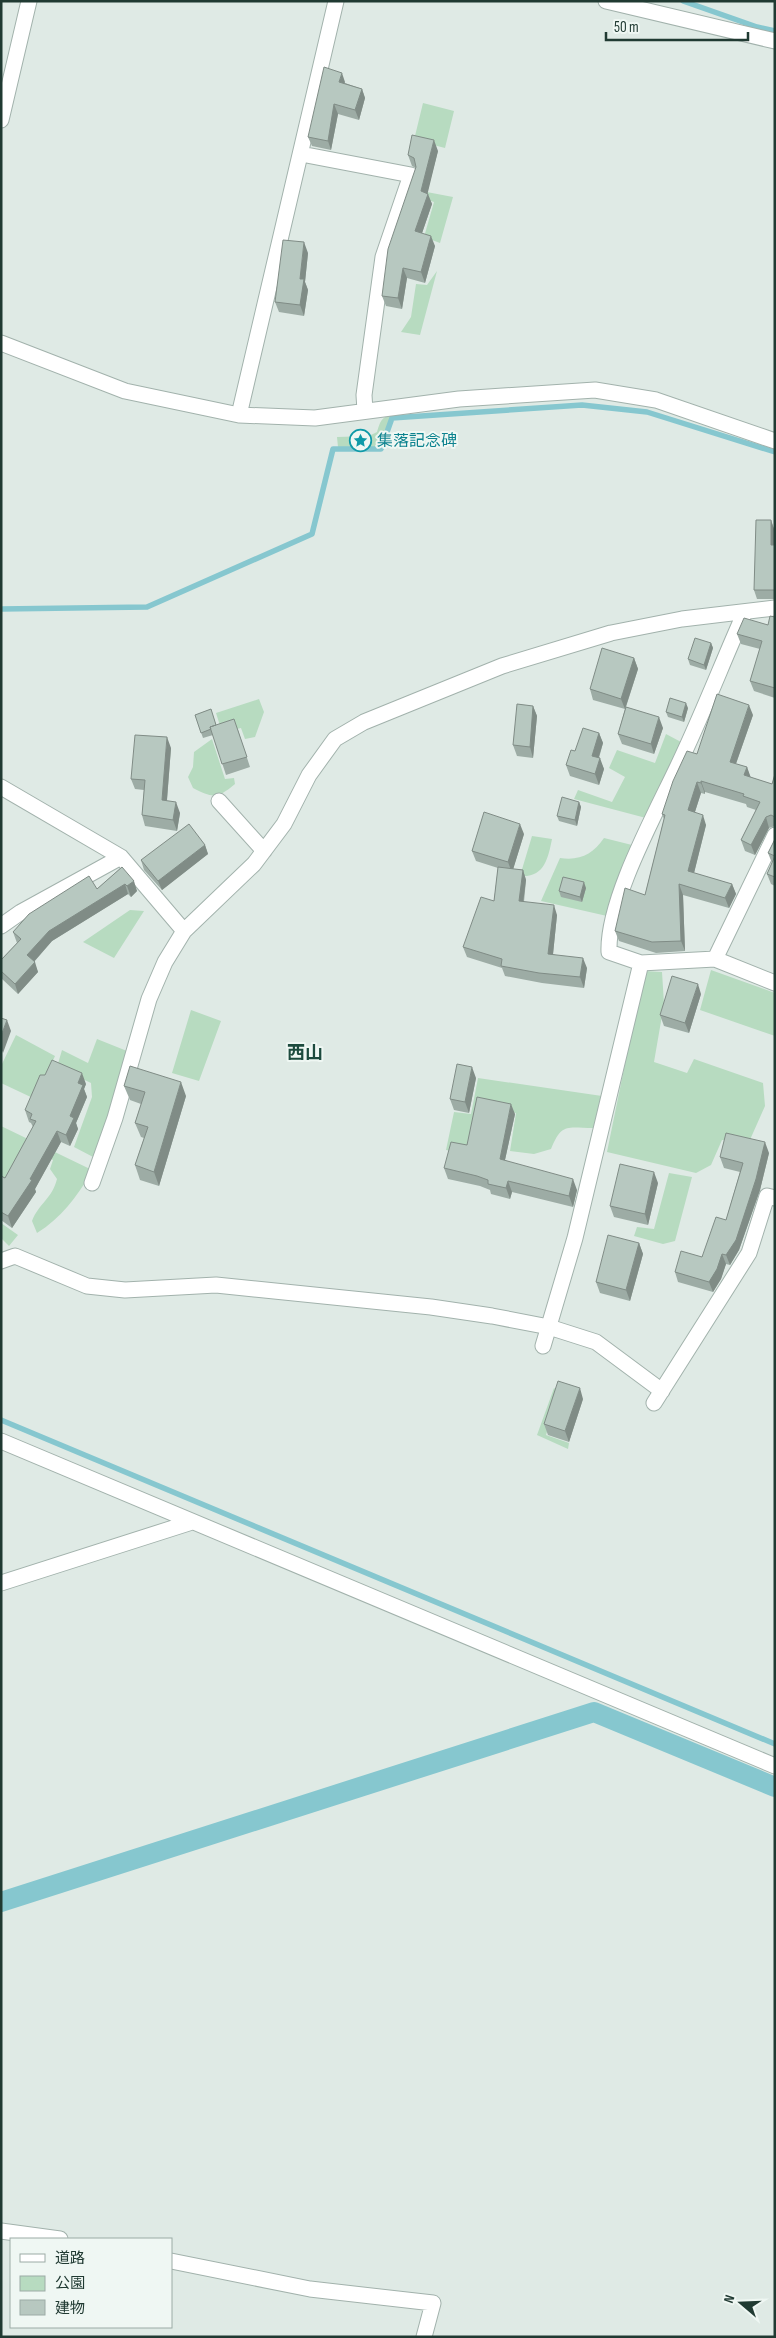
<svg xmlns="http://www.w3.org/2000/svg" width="776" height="2338" font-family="'Sofia Sans Condensed','Noto Sans JP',sans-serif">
	<rect width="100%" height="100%" fill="#dfeae5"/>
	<!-- green -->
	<path fill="#b7dbc0" d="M423,103L454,111L445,148L414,140Z
		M411,189L453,197L440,243L424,237L434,202L410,194Z
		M437,271L420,335L401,332L411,317L416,284L427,285Z
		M392,415L380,448L338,447L337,437L369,436L377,432C380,422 381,417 392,415Z
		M259,699L264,712L255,737L245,739L241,728L222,732L216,713Z
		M666,734L681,742L646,818L574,799L578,790L612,802L625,777L609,768L617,750L655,763Z
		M212,739L225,779L234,778L235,784C217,799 213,798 193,788L188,777L193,767L194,752Z
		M532,836L552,839C548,859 544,878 520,876Z
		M604,838L632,845L607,916L541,901L560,858C580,861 593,854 604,838Z
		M130,910L144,911L114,958L83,942Z
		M711,970L775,993V1036L700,1010Z
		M644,971L662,972L664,1004L654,1062L687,1073L694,1059L763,1083L765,1106L749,1142L722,1140L711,1165L696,1173L607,1152Z
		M191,1010L221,1021L199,1081L172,1073Z
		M16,1035L55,1056L35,1099L1,1083V1066Z
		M97,1039L127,1051L95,1158L74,1147L92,1097L91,1083L57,1067L62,1050L88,1063Z
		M478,1078L602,1096L594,1128C567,1128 562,1122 551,1149L534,1154L510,1151L516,1113L480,1106L469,1154L446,1150L454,1112L471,1114Z
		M1,1126L90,1169L91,1173C76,1198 61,1218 37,1233L32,1221C39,1203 52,1199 57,1179L50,1169L53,1160L30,1147L1,1196Z
		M669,1173L692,1177L675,1241L663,1244L634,1236L637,1227L654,1229Z
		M1,1223L18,1235L9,1246L1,1238Z
		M554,1388L560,1392L546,1435L569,1443L568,1449L537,1435Z"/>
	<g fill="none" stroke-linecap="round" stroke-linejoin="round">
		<!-- stream -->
		<path stroke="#86c7cf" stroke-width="5.5" d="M683,1L757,27L775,31
			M1,609L147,607L312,534L333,449H381L392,418L582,405L647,412L775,452
			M1,1420L775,1744"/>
		<!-- canal -->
		<path stroke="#86c7cf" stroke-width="20" d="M1,1902L594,1712L775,1787"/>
		<defs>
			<path id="minor" d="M606,1L775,41
				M1,120L29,1
				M301,154L411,175L383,257L364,395L365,411
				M1,343L125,391L239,415L315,418L459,399L595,390L656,400L775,441
				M239,415L336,1
				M745,612C724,659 705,708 683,755C660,806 607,898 609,952L641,963L715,959L775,983
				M1,787L121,857L184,931
				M219,801L264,851
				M1,926L21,912L121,857
				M715,959L775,835
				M92,1183L115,1118L149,999L165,962L184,931L254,864L284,824L309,775L335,739L364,722L502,666L611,633L682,619L775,608
				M1,1261L15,1256L87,1286L125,1290L216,1285L431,1307L492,1316L549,1327L596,1342L662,1391
				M543,1346L575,1238L641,963
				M654,1403L749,1253L767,1196L775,1198
				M1,1441L775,1766
				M1,1583L192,1522
				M1,2231L60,2239
				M171,2261L310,2289L433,2303L424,2337"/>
		</defs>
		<!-- minor casing -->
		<use href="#minor" stroke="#a2b2ac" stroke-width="17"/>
		<!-- minor -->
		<use href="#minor" stroke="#fff" stroke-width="15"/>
	</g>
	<!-- wall -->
	<path fill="#9daca5" d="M345,82V83L362,89L365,98L359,120L338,114L331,150L312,146L308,137Z
		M438,151L427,193L432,204L422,233L435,246L425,283L407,278L402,309L386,306L382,296L416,168L412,166L408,155Z
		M308,253L305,282L308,290L304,316L279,312L275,302Z
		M771,520L774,529L775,545V599H757L754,590Z
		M775,617V698L754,691L750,681L760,649L741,644L737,634L768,625Z
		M711,643L713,648L706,670L690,665L688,659Z
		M634,658L638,669L626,707L663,728L654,754L622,744L618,734L625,709L593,700L590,689Z
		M533,706L537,716L533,758L517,756L513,745Z
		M688,708L684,722L668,717L666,712Z
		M211,709L216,725L238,730L250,767L226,775L213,735L203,738L195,715Z
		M753,715L736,764L747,767L750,777L772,784L775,774V826L769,828L755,855L745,851L741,840L756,810L747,807L746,804L705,792V794L701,793L695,812L706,825L694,873L732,884L736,894L729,908L683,895L685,951L656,953L619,941L615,931L645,895L664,819L662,814L697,754Z
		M599,733L603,743L599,758L604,769L599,785L570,776L566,765L575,751Z
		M171,748L167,801L180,813L177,831L145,826L142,815L144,790L135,789L131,779Z
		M579,802L581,807L577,826L559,821L557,816Z
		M524,834L513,869L523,870L526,880L524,902L557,915L553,954L587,968L584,988L542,983L505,976L502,968L467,957L463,947L494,901L498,868L476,861L472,851Z
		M775,839V886L771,884L767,874L772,863L768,853Z
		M205,845L208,854L162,890L144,870L141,860Z
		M122,867L137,891L131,897L128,894L52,941L34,962L38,972L18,994L1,978V960L17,943L13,932L97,889Z
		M586,888L582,902L561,897L559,891Z
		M701,994L689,1033L664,1026L660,1015Z
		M476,1078L469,1113L454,1110L450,1099Z
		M86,1084L84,1089L87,1097L76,1123L78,1129L70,1146L61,1142L35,1189L36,1192L12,1228L1,1220V1176L5,1178L33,1127L31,1123L29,1122L25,1110Z
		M124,1086L186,1096L159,1186L140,1180L135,1165L144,1138L141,1137L135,1123L141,1104L130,1100Z
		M515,1114L505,1160L577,1190L573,1207L512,1192L510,1199L491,1194L490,1190L480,1186L448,1179L444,1168L467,1145Z
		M769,1153L760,1190L739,1250L730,1265L726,1264L721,1279L713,1292L678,1282L675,1272L702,1257L726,1220L740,1172L724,1168L720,1157Z
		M658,1183L648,1225L614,1217L610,1206Z
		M639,1243L643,1254L630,1301L600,1293L596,1282Z
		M583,1399L569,1442L548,1435L544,1424Z"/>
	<!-- shaded-wall -->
	<path fill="#808c86" d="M342,73L345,82L342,91L339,82Z
		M362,89L365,98L359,120L355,110Z
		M334,104L338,114L331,150L328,141Z
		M434,140L438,151L426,200L428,194L432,204L419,242L415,231L421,191Z
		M431,236L435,246L425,283L421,272Z
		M304,242L308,253L305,282L308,290L304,316L300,305V279Z
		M403,268L407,278L402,309L398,298Z
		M771,520L774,529V554L771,545Z
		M711,643L713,648L706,670L704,665Z
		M634,658L638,669L625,709L621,699Z
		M686,703L688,708L684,722L682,717Z
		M749,705L753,715L733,772L730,762Z
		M533,706L537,716L533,758L530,747Z
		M659,717L663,728L654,754L651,744Z
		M599,733L603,743L596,766L592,756Z
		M167,737L171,748L166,811L162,800Z
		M600,758L604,769L599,785L595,774Z
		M747,767L751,778L744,775Z
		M701,781L705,792V794L701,783Z
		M697,782L701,793L692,821L688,810Z
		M176,802L180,813L177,831L173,820Z
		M579,802L581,807L577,826L575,820Z
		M703,815L706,825L692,881L688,871Z
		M766,817L769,828L755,855L751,845Z
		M520,824L524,834L512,873L508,862Z
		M205,845L208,854L162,890L158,881Z
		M523,870L526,880L522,911L519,901Z
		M134,881L137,891L131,897L127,886Z
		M584,882L586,888L582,902L580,897Z
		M125,884L128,894L52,941L31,965L27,955L49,931Z
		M679,884L683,895L685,951L681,941Z
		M732,884L736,894L729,908L725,898Z
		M554,905L557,915L552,964L548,954Z
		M583,958L587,968L584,988L580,977Z
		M35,962L38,972L18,994L15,984Z
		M698,984L701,994L689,1033L685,1023Z
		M7,1020L11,1031L3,1053L1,1048V1036Z
		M472,1067L476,1078L469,1113L465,1102Z
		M82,1073L86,1084L84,1089L87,1097L76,1123L78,1129L70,1146L66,1135L78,1083Z
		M181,1082L186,1096L159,1186L154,1172Z
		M511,1104L515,1114L503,1169L500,1159Z
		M57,1131L61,1142L35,1189L36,1192L12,1228L8,1216Z
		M765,1142L769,1153L760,1190L739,1250L730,1265L726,1255Z
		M654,1172L658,1183L648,1225L645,1214Z
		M573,1179L577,1190L573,1207L569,1196Z
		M508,1181L512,1192L510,1199L506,1188Z
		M639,1243L643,1254L630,1301L626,1290Z
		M722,1254L726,1264L721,1279L713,1292L709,1282Z
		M580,1388L583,1399L569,1442L565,1431Z"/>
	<!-- building -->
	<path fill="#b7c8c0" stroke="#808c86" d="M324,67L342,73L339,82L362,89L355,110L334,104L328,141L308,137Z
		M412,135L434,140L421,191L428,194L415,231L431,236L421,272L403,268L398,298L382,296L388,249L416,167L414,158L408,155Z
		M283,240L304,242L300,279H304L300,305L275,302Z
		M756,520H771V545H775V590H754Z
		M770,616L775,617V688L750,681L762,641L737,634L744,618L768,625Z
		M695,638L711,643L704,665L688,659Z
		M602,648L634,658L621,699L590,689Z
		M717,694L749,705L730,762L747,767L744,775L772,784L775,774V817L771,815L766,817L751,845L741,840L760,802L743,796L744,794L701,781V783L697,782L688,810L703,815L688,871L732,884L725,898L679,884L681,941L652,942L615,931L625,888L645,895L665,815L662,814L673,781L687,751L697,754Z
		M670,698L686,703L682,717L666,712Z
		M517,704L533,706L530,747L513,745Z
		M626,707L659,717L651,744L618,734Z
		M211,709L216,725L210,727L211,729L201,733L195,715Z
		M234,719L247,757L222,764L210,727Z
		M583,728L599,733L592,756L600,758L595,774L566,765L571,750L575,751Z
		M135,735L167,737L162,800L176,802L173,820L142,815L145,780L131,779Z
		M562,797L579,802L575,820L557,816Z
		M484,812L520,824L508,862L472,851Z
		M189,824L205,845L158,881L141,860Z
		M775,839V877L767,874L775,856L768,853Z
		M122,867L134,881L127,886L125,884L49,931L27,955L35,962L15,984L1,971V960L21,939L13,932L29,914L89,876L97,889Z
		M498,867L523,870L519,901L554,905L548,954L583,958L580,977L539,973L501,966L502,959L463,947L481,897L494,901Z
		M563,877L584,882L580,897L559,891Z
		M672,976L698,984L685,1023L660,1015Z
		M1,1018L7,1020L1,1036Z
		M52,1060L82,1073L78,1083L83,1085L70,1116L74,1118L66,1135L57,1131L30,1179L32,1180L8,1216L1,1212V1176L5,1178L36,1121L30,1119L32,1114L25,1110L40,1075H45Z
		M457,1064L472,1067L465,1102L450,1099Z
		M130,1066L181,1082L154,1172L135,1165L148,1127L135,1123L145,1092L124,1086Z
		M477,1097L511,1104L500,1159L573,1179L569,1196L508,1181L506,1188L488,1184V1180L477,1176L444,1168L451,1142L467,1145Z
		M726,1133L765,1142L756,1179L736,1240L726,1255L722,1254L717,1269L709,1282L675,1272L681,1251L702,1257L716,1217L726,1220L743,1163L720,1157Z
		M620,1164L654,1172L645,1214L610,1206Z
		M608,1235L639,1243L626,1290L596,1282Z
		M558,1381L580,1388L565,1431L544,1424Z"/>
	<!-- icons -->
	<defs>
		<symbol id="sight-ring" viewBox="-11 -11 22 22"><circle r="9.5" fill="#eff7f3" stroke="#0f9aa8" stroke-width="1.5"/><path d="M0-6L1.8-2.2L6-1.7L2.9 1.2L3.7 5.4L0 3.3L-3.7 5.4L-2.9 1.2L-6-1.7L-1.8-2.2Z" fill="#0f9aa8"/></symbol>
	</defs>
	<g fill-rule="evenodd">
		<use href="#sight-ring" x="348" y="428" width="25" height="25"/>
	</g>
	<g text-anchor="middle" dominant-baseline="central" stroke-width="4" stroke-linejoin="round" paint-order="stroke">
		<!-- culture labels -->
		<g font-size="16" fill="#0d838f" stroke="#eff7f3" text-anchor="start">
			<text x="377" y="441">集落記念碑</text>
		</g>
		<!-- neighbourhood labels -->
		<g font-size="18" font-weight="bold" fill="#1d4b3e" stroke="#eff7f3">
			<text x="305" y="1053">西山</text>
		</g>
	</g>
	<!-- border -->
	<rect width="776" height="2338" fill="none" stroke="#203a32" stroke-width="5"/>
	<!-- legend -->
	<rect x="10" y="2238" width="162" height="90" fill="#eff7f3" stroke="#9caba6"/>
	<rect x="20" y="2254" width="25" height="8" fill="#ffffff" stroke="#9caba6"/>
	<text x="55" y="2263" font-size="15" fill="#203a32">道路</text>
	<rect x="20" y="2276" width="25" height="15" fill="#b7dbc0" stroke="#9caba6"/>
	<text x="55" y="2288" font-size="15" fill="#203a32">公園</text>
	<rect x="20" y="2300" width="25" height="15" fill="#b7c8c0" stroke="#9caba6"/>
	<text x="55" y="2313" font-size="15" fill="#203a32">建物</text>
	<!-- north arrow -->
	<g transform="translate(741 2303) rotate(289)" stroke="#eff7f3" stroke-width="4" paint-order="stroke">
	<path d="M0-4L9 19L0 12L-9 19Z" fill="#203a32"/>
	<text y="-8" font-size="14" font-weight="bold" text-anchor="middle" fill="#203a32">N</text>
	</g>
	<!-- scale -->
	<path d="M606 32v8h142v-8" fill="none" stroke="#203a32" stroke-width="2.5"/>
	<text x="614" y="32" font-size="15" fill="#203a32" stroke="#eff7f3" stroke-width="4" paint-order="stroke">50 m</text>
</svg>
